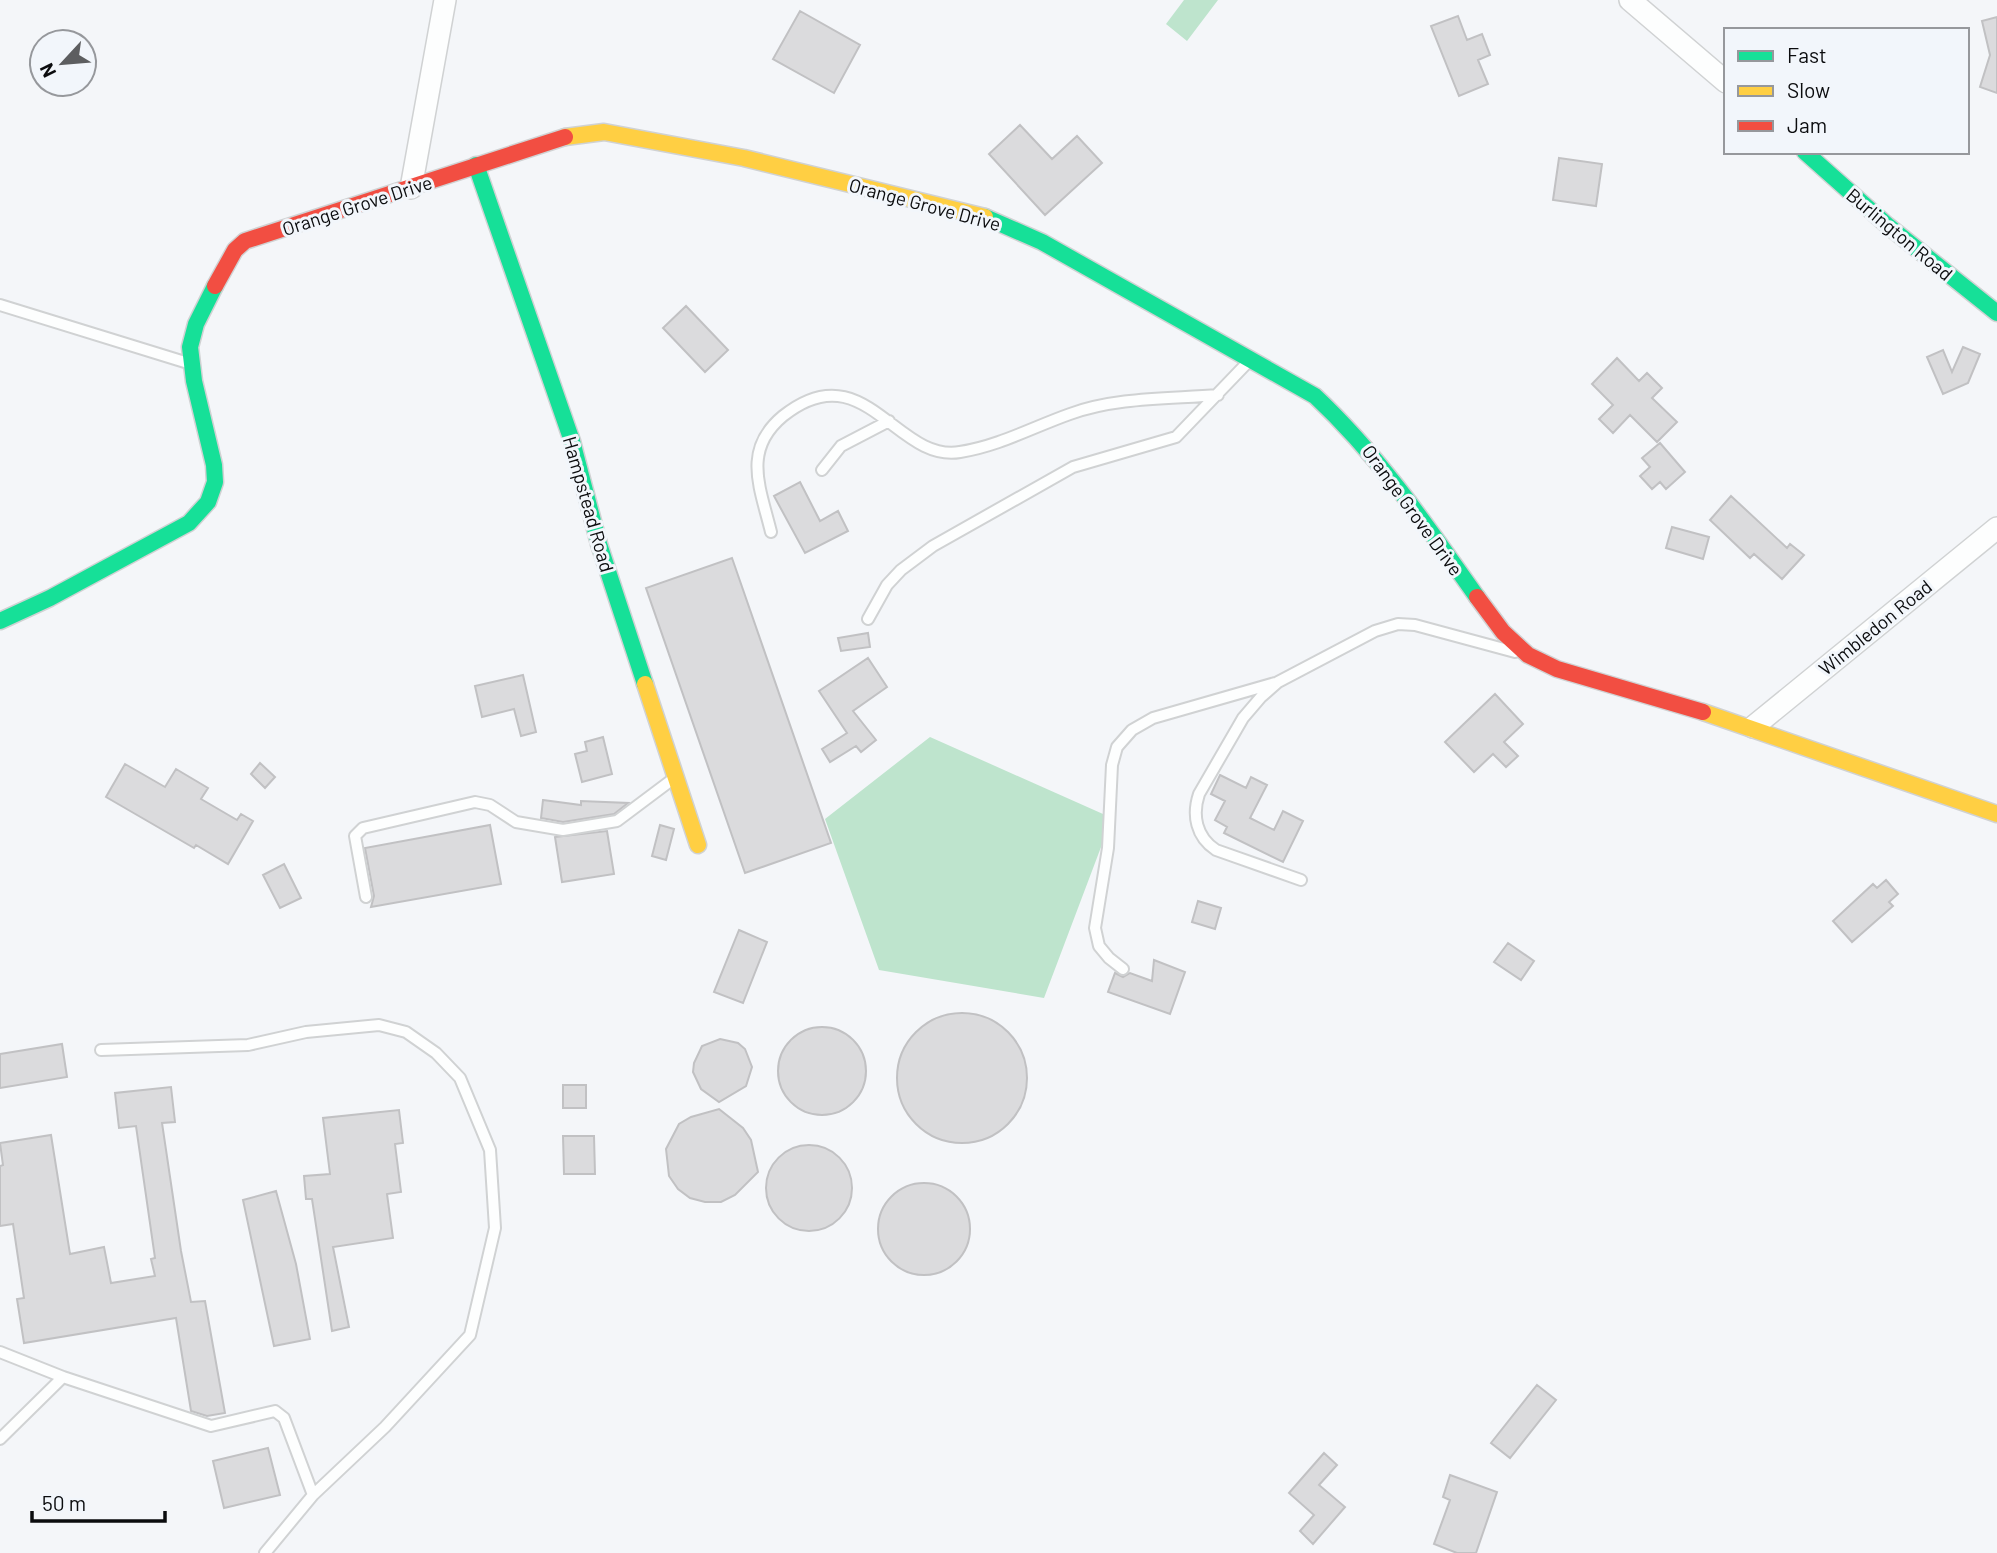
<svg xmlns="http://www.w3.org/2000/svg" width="1997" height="1553" font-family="Barlow,sans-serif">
	<rect width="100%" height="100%" fill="#f4f6f9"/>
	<!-- green -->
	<path fill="#bee4cd" d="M1184,0H1218L1187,41L1166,24Z
		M930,737L1112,818L1044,998L879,970L825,819Z"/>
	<!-- building -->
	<path fill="#dbdbdd" stroke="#c1c1c3" stroke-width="2" d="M800,11L860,45L834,93L773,59Z
		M1458,16L1467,40L1482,34L1490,55L1478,60L1488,84L1459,96L1431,26Z
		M1997,17V93L1980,87L1990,55L1982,21Z
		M1020,125L1052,159L1077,136L1102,163L1045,215L989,154Z
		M1559,158L1602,164L1596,206L1553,200Z
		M686,306L728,350L705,372L663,328Z
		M1963,347L1980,354L1968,383L1943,394L1927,357L1943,350L1952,372Z
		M1617,358L1639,381L1647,373L1662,388L1652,398L1677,422L1657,442L1630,415L1613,433L1599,419L1613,405L1592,384Z
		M1660,443L1685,472L1666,489L1660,482L1652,489L1640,476L1650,467L1642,458Z
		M800,482L820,521L838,511L848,531L805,553L774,496Z
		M1731,496L1787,548L1790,544L1804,555L1782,579L1754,554L1750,558L1710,520Z
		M1672,527L1709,537L1703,559L1666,548Z
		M732,558L831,843L745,873L646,588Z
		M868,633L870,647L841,651L838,638Z
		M868,658L887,687L853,711L876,740L861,752L856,746L830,762L822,749L847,733L819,691Z
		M523,675L536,732L521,736L514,709L482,717L475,686Z
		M1495,694L1523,724L1504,742L1518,756L1506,767L1493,754L1474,772L1445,742Z
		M603,737L612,774L582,782L575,754L587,751L585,742Z
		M260,763L275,777L265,788L251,774Z
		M125,764L165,787L176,769L208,788L201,799L237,820L241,814L253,821L228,864L196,845L194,848L106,797Z
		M1220,775L1246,788L1251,777L1267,785L1250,818L1274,830L1283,811L1303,821L1283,862L1224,833L1227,827L1215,820L1225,801L1211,794Z
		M543,800L581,805V801L628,803L614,814L563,822L541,818Z
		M490,825L501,884L371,907L374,896L365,848Z
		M660,825L674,829L666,860L652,856Z
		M607,831L614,874L562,882L555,837Z
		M284,864L301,898L280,908L263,875Z
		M1886,880L1898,894L1889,902L1893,906L1852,942L1833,921L1873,884L1877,888Z
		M1198,901L1221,908L1215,929L1192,922Z
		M739,930L767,942L743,1003L714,992Z
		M1508,943L1534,961L1521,980L1494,962Z
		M1154,960L1185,972L1170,1014L1108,992L1115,973L1123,977L1130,973L1152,981Z
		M897 1078a65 65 0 1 1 130 0a65 65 0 1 1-130 0Z
		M778 1071a44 44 0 1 1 88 0a44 44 0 1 1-88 0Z
		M720,1039L738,1043L745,1049L752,1067L746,1086L719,1102L701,1089L693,1072L694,1063L702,1046Z
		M62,1044L67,1077L0,1088V1054Z
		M563,1085H586V1108H563Z
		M171,1087L175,1122L162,1123L181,1251L191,1302L205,1301L225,1413L207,1416L191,1411L176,1318L24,1343L17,1299L24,1298L13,1224L0,1226V1166L3,1165L0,1143L51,1135L70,1254L104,1247L111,1283L155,1276L151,1259L155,1258L136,1126L119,1128L115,1093Z
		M719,1109L743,1128L751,1140L758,1172L735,1195L721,1202H705L690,1198L678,1189L669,1176L666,1149L679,1124L691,1117Z
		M399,1110L403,1143L395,1144L401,1192L387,1194L393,1238L333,1247L349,1327L332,1331L312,1199H306L304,1176L330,1174L323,1118Z
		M563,1136H594L595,1174H564Z
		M766 1188a43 43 0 1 1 86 0a43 43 0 1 1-86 0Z
		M878 1229a46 46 0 1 1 92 0a46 46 0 1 1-92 0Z
		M276,1191L296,1264L310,1339L274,1346L243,1200Z
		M1537,1385L1556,1400L1510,1458L1491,1443Z
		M268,1448L280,1495L224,1508L213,1461Z
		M1324,1453L1337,1465L1319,1485L1345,1507L1313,1544L1300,1531L1314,1515L1289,1493Z
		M1450,1475L1497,1492L1476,1553H1457L1434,1544L1450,1500L1443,1497Z"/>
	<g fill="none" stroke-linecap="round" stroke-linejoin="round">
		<defs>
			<path id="lane" d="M0,305L188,363
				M822,470L841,446L889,421
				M771,532C760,487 742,450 783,416C864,351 896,463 960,452C999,446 1033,427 1070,414C1116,397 1170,399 1218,395
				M868,619L887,585L901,570L933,546L1073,467L1176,437L1250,360
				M1301,880L1216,850C1196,837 1192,815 1199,794L1243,718L1261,697L1278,682L1375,631L1398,624L1415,625L1515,652
				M366,897L355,836L363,828L475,802L490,805L516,822L563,830L617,821L673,779
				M1123,969L1109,958L1099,946L1095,928L1108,848L1112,765L1117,747L1132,730L1153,718L1275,683
				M101,1050L248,1045L306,1032L379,1025L406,1032L436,1053L460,1078L490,1150L495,1228L470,1335L385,1427L313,1495L265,1553
				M0,1352L63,1377
				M0,1439L63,1377L211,1426L275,1411L284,1418L313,1495"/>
			<path id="street" d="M1630,0L1726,82
				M411,188L445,0
				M1753,727L1997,528"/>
			<path id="fast" d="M1805,152L1887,225L1997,313
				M476,165L572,441L599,544L645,684
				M985,217L1042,242L1315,396C1379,456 1427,526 1477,597
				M0,621L50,598L189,523L208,502L215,482L214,465L194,381L190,347L196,324L215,286"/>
			<path id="slow" d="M565,137L604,132L744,158L985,217
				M645,684L698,845
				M1703,712L1997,814"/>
			<path id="jam" d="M215,286L235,250L245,241L565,137
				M1477,597L1503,632L1528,655L1557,669L1703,712"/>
		</defs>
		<!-- lane casing -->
		<use href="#lane" stroke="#d0d2d3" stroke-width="14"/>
		<!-- street casing -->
		<use href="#street" stroke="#d0d2d3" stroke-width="24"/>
		<!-- fast casing -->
		<use href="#fast" stroke="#d0d2d3" stroke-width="19"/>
		<!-- slow casing -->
		<use href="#slow" stroke="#d0d2d3" stroke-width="19"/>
		<!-- jam casing -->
		<use href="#jam" stroke="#d0d2d3" stroke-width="19"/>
		<!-- lane -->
		<use href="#lane" stroke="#fdfefe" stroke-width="10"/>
		<!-- street -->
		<use href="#street" stroke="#fdfefe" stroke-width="21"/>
		<!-- fast -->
		<use href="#fast" stroke="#16e098" stroke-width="16"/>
		<!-- slow -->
		<use href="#slow" stroke="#ffcf43" stroke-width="16"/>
		<!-- jam -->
		<use href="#jam" stroke="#f24e42" stroke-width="16"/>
	</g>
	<g text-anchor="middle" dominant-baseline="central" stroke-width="6" stroke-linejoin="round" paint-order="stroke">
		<!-- street labels -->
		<g font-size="19" fill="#0b0c0e" stroke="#f2f6fb">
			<text transform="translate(925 204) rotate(15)">Orange Grove Drive</text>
			<text transform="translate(357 205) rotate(-18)">Orange Grove Drive</text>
			<text transform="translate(1900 234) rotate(40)">Burlington Road</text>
			<text transform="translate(589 504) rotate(74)">Hampstead Road</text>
			<text transform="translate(1413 510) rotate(54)">Orange Grove Drive</text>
			<text transform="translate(1875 627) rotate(-39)">Wimbledon Road</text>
		</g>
	</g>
	<!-- legend -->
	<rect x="1724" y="28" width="245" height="126" fill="#f2f6fb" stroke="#96989c" stroke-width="2"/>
	<rect x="1738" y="51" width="35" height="10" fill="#16e098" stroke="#96989c" stroke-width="2"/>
	<text x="1787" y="63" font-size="21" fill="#0b0c0e">Fast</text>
	<rect x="1738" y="86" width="35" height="10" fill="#ffcf43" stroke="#96989c" stroke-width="2"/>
	<text x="1787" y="98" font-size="21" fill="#0b0c0e">Slow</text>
	<rect x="1738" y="121" width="35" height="10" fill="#f24e42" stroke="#96989c" stroke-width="2"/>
	<text x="1787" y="133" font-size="21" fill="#0b0c0e">Jam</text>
	<!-- north arrow -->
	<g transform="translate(63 63) rotate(244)"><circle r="33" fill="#f2f6fb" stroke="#96989c" stroke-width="2"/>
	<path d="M0-5L12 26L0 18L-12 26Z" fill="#5d5e60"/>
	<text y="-10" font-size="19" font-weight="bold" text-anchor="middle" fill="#0b0c0e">N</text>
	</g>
	<!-- scale -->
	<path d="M32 1511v10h133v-10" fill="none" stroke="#0b0c0e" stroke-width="3.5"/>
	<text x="42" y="1511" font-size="21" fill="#0b0c0e" stroke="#f2f6fb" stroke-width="5" paint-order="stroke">50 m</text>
</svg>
